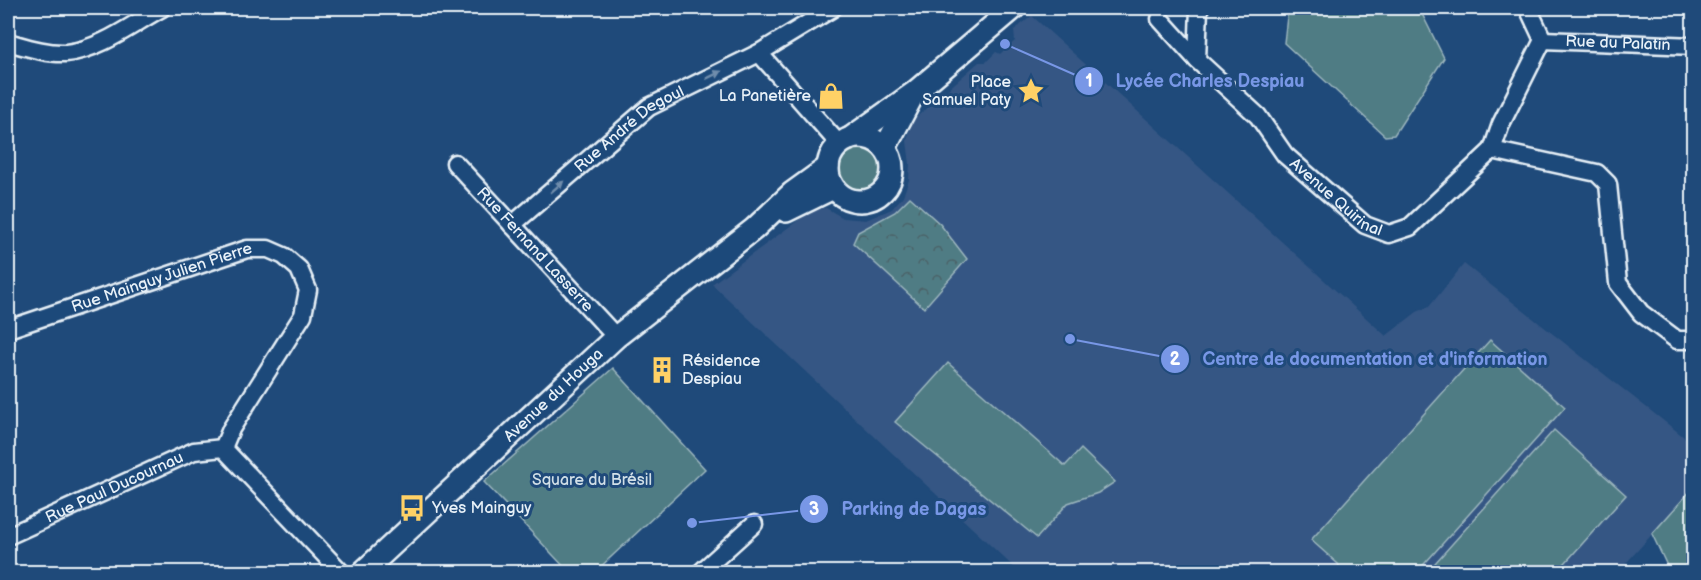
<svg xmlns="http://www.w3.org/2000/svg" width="1701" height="580" font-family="'Balsamiq Sans',sans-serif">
	<defs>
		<pattern id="forest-crowns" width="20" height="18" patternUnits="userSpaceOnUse" patternTransform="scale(1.5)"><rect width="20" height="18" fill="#507c84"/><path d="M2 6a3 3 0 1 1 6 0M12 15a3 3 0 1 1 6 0" fill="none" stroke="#4b6267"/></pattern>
	</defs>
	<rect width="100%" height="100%" fill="#1f4a7a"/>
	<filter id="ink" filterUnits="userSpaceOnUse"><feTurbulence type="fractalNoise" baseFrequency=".0167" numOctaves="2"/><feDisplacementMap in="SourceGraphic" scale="12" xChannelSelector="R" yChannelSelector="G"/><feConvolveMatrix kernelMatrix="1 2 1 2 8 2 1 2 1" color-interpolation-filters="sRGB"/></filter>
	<g filter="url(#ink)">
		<!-- built -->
		<path fill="#365784" d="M1032,16L1386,336L1417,312L1429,307L1464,264L1693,444V489L1618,572H1019L712,284L812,210L826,208L843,218L866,220L892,209L903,196L909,180L910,164L907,141L912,121L979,62H986L996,52L1000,54L1015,41L1014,30Z"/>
		<!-- green -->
		<path fill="#507c84" stroke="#9cb6be" stroke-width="1.5" d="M1288,8H1419L1444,58L1394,135L1385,136L1284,43Z
			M835 167a24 24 0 1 1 48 0a24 24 0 1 1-48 0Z
			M1490,340L1565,407L1417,572H1342L1338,564L1311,540Z
			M948,363L1065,466L1081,449L1115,482L1098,493L1068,503L1037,538L895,422Z
			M613,368L705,469L595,572H569L484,482Z
			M1554,430L1626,495L1557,572H1427Z
			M1693,488V572H1670L1652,534Z"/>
		<!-- forest -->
		<path fill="url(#forest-crowns)" stroke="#9cb6be" stroke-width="1.5" d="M910,197L940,224L967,259L924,308L853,243L858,232L895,212Z"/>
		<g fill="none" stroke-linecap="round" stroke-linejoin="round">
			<defs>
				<g id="minor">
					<path id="s1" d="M1199,8L1197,60L1258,116L1285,155L1365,225L1389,234L1410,227L1492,150L1501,124L1543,40L1528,8"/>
					<path d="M1160,19L1197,60"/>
					<path id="s2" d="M1543,40L1694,46"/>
					<path d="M8,42C26,47 47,54 66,53C100,50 134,23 162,8"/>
					<path d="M759,53L839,144"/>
					<path d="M1492,150L1597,173L1608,184L1618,283L1641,313L1677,340H1694"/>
					<path id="s3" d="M455,163L616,337"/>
					<path id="s4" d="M512,225L649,107L759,53L833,8"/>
					<path id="s5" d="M8,329L247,249H268L284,256L299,269L308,290L303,315L231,429L223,448L341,572"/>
					<path id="s6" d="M8,536L194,451L223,448"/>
					<path d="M701,572L754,524"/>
				</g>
				<g id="major">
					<circle cx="860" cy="169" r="32"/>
					<path d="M849,139L915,92L1014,8"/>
					<path d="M885,148L913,95"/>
					<path d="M786,211L833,188"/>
					<path id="s7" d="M363,572L616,337L754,229L792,193L828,167"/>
				</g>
			</defs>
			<!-- minor casing -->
			<use href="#minor" stroke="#e8f1f8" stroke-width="21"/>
			<!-- major casing -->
			<use href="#major" stroke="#e8f1f8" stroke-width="26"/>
			<!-- minor -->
			<use href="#minor" stroke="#1f4a7a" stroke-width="16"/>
			<!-- major -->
			<use href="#major" stroke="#1f4a7a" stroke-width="21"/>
		</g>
		<!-- one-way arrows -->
		<defs><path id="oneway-solid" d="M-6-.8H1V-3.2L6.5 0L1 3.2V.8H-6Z" transform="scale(1.5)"/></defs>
		<g fill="#6f8dac">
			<use href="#oneway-solid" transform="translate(714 75) rotate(-26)"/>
			<use href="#oneway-solid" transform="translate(557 187) rotate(-41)"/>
		</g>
	</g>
	<!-- icons -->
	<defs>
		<symbol id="sight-bare" viewBox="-9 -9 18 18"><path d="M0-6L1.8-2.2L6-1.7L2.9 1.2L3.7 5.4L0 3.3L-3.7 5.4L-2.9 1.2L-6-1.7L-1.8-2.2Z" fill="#ffd166" stroke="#1f4a7a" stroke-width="2.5" paint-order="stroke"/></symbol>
		<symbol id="shop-bare" viewBox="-9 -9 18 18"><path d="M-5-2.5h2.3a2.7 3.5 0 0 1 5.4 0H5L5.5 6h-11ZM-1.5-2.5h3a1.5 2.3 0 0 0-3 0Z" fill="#ffd166" stroke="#1f4a7a" stroke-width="2.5" paint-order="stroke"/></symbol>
		<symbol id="building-bare" viewBox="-9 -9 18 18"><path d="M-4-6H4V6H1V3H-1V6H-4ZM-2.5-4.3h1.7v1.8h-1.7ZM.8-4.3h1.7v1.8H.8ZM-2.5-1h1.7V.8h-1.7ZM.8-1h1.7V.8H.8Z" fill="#ffd166" stroke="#1f4a7a" stroke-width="2.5" paint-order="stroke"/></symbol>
		<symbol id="bus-bare" viewBox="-9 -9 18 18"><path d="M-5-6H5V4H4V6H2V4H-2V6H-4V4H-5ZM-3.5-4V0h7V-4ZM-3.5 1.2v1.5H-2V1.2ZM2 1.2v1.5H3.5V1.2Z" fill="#ffd166" stroke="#1f4a7a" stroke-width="2.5" paint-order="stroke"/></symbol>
	</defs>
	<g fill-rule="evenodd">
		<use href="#sight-bare" x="1012" y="72" width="38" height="38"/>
		<use href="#shop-bare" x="812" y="77" width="38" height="38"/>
		<use href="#building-bare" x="643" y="351" width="38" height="38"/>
		<use href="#bus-bare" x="393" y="489" width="38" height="38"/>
	</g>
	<g text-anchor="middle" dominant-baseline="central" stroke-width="6" stroke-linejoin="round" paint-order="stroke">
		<!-- street labels -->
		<g font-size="16" fill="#e8f1f8" stroke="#1f4a7a">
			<text stroke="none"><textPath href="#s2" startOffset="75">Rue du Palatin</textPath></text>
			<text stroke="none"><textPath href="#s4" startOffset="152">Rue André Degoul</textPath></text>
			<text stroke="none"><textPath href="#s1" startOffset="249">Avenue Quirinal</textPath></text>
			<text stroke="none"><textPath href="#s3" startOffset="118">Rue Fernand Lasserre</textPath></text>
			<text stroke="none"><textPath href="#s5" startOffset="162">Rue Mainguy Julien Pierre</textPath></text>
			<text stroke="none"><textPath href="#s7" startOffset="260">Avenue du Houga</textPath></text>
			<text stroke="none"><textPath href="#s6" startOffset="117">Rue Paul Ducournau</textPath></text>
		</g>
		<!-- poi labels -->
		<g font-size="16" fill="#e8f1f8" stroke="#1f4a7a" text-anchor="end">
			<text x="1011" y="82">Place<tspan x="1011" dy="18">Samuel Paty</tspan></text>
			<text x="811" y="96">La Panetière</text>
			<text x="682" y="361" text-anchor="start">Résidence<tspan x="682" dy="18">Despiau</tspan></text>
			<text x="432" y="508" text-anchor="start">Yves Mainguy</text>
		</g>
		<!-- park labels -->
		<g font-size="16" fill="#d1dfe7" stroke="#1f4a7a">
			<text x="592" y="480">Square du Brésil</text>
		</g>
	</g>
	<!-- callouts -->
	<path fill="none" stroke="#7897e6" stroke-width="2" d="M1005 44L1089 81M1070 339L1175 359M692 523L814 509"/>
	<g fill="#7897e6" stroke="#1f4a7a" stroke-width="2">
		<circle cx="1005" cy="44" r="6"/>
		<circle cx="1070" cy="339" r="6"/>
		<circle cx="692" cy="523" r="6"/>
		<circle cx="1089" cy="81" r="15"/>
		<circle cx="1175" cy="359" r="15"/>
		<circle cx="814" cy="509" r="15"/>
	</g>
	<g font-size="18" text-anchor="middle" font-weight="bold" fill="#fff">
		<text x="1089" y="87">1</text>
		<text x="1175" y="365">2</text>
		<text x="814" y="515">3</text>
	</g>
	<g font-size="18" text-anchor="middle" font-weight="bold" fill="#7897e6" stroke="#1f4a7a" stroke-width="6" stroke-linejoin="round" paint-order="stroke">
		<text x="1210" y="87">Lycée Charles Despiau</text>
		<text x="1375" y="365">Centre de documentation et d'information</text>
		<text x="914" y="515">Parking de Dagas</text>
	</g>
	<!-- margin -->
	<rect width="1701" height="580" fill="none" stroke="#1f4a7a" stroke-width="30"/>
	<rect x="15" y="15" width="1671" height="550" fill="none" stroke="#e8f1f8" stroke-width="2" filter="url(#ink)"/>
</svg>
